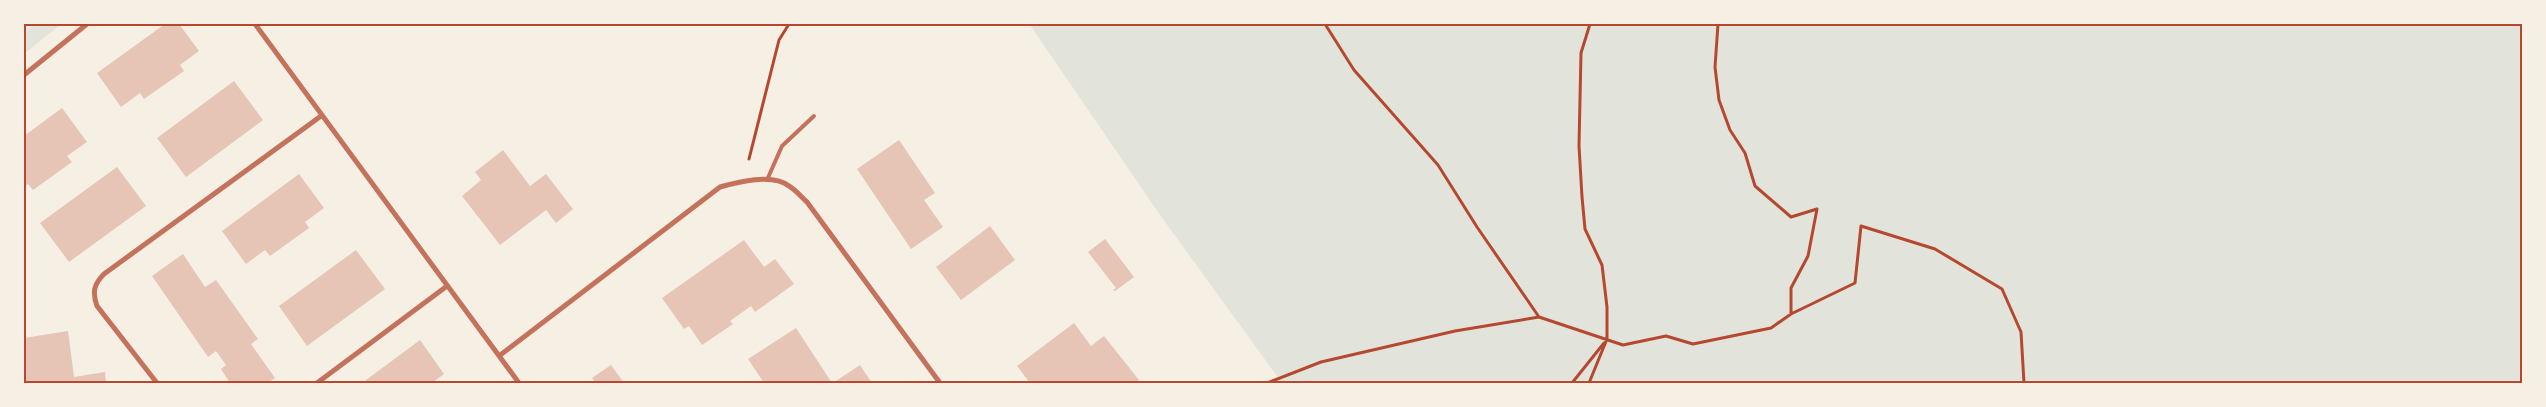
<svg xmlns="http://www.w3.org/2000/svg" width="2546" height="407" font-family="'Exo 2',sans-serif">
	<rect width="100%" height="100%" fill="#f6efe4"/>
	<!-- green -->
	<path fill="#e2e4dc" d="M35,24H61L24,54V33Z
		M2522,24V383H1282L1160,215L1030,25Z"/>
	<!-- building -->
	<path fill="#e6c5b7" d="M165,24H179L199,51L180,65L184,71L144,99L140,93L121,107L97,73Z
		M234,81L263,120L186,177L157,138Z
		M62,108L87,142L67,156L72,162L33,190L28,184L24,187V136Z
		M899,140L935,193L924,200L943,227L911,249L857,169Z
		M503,150L530,186L546,174L573,209L556,223L546,210L500,245L462,196L481,180L475,172Z
		M117,167L146,206L69,262L40,223Z
		M299,174L324,208L305,222L309,228L270,256L265,250L246,264L222,231Z
		M990,226L1015,260L961,300L936,267Z
		M1105,239L1134,277L1115,291L1113,290L1116,288L1088,252Z
		M744,240L764,267L775,259L794,284L755,312L751,306L730,321L733,324L702,345L689,326L684,329L662,298Z
		M356,250L385,289L307,346L279,306Z
		M183,254L205,287L216,280L258,339L251,344L275,378L268,383H230L221,369L226,365L216,351L208,357L152,276Z
		M1074,323L1091,346L1104,336L1139,380L1134,383H1030L1017,366Z
		M796,328L832,383H764L748,359Z
		M68,331L74,377L105,372L106,383H24V338Z
		M420,340L444,374L432,383H362Z
		M611,365L624,383H596L592,378Z
		M860,365L872,383H833Z"/>
	<g fill="none" stroke-linecap="round" stroke-linejoin="round">
		<!-- path -->
		<path stroke="#b5482f" stroke-width="3" d="M1325,24L1354,70L1438,165L1477,227L1539,317L1623,345L1666,336L1693,344L1771,328L1791,314L1855,283L1861,226L1935,249L2002,289L2021,332L2024,383
			M1718,24L1715,67L1719,100L1730,130L1745,153L1755,186L1791,217L1817,209L1808,256L1791,288V314
			M749,159L779,40L789,24
			M1267,383L1321,362L1455,331L1539,317
			M1572,383L1604,343
			M1589,383L1607,339V307L1602,265L1585,229L1582,197L1579,146L1581,53L1590,24"/>
		<!-- service -->
		<path stroke="#c5725c" stroke-width="4" d="M767,180L782,146L814,116"/>
		<!-- minor -->
		<path stroke="#c5725c" stroke-width="5" d="M255,24L519,383
			M24,75L87,24
			M499,356L720,187C738,182 772,173 789,186C796,190 801,197 807,202L940,383
			M157,383L97,306C92,292 94,284 104,274L321,116
			M317,383L447,286"/>
	</g>
	<!-- border -->
	<rect width="2546" height="407" fill="none" stroke="#f6efe4" stroke-width="50"/>
	<rect x="25" y="25" width="2496" height="357" fill="none" stroke="#b5482f" stroke-width="2"/>
</svg>
